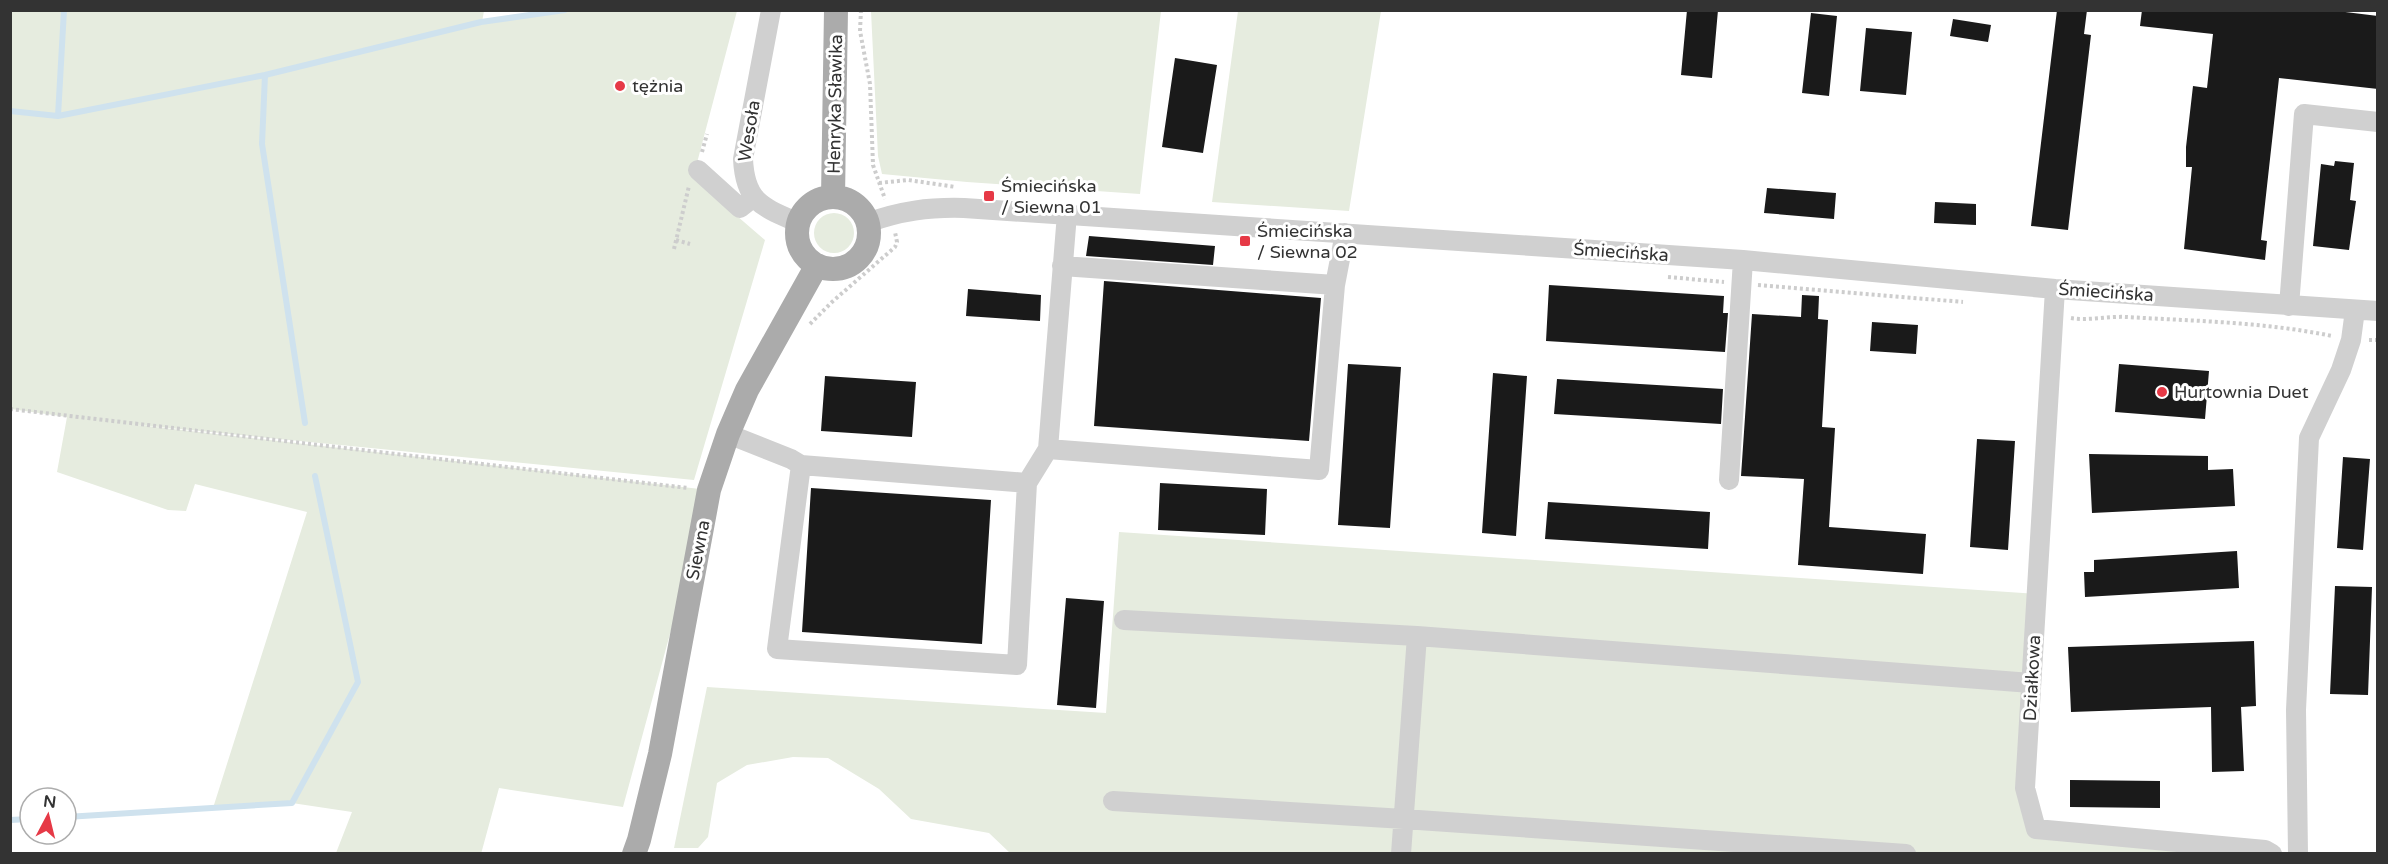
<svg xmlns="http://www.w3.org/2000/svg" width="2388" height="864" font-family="'Varela Round',sans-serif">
	<rect width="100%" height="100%" fill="#fff"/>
	<!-- green -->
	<path fill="#e6ecdf" d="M565,10L737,11L693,178L765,240L694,480L129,424L709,490L623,807L499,788L481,854L336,853L352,812L292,803L213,808L307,512L195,484L186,511L168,510L57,472L67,417L11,409V11H484L482,22Z
		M871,11H1161L1140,194L967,182L882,174L878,156Z
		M1238,11H1381L1349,211L1212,202Z
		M814 233a20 20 0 1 1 40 0a20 20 0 1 1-40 0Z
		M1119,532L2037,594L2031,683L2036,829L2272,853H1010L989,833L911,819L879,789L828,758L793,757L747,765L717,783L708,837L698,848H674L707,687L1106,713Z"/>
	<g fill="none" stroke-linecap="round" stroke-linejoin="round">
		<!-- stream -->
		<path stroke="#cfe2ee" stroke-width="6" d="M10,111L58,116L265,75
			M58,116L64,10
			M305,423L262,144L265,75L481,22L565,10
			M66,817L292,803L358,682L315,476
			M10,820L30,819"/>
	</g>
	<!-- building -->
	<path fill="#1a1a1a" d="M1687,10H1718L1712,78L1681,75Z
		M2057,10H2087L2084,34L2091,35L2068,230L2031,226Z
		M2142,10H2329L2378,16V89L2279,78L2261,240L2267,241L2265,260L2184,249L2192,167H2186V147L2193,86L2207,88L2213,34L2140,26Z
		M1811,13L1837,16L1829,96L1802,93Z
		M1953,19L1991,25L1988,42L1950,36Z
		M1866,28L1912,32L1906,95L1860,91Z
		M1175,58L1217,65L1203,153L1162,147Z
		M2335,161L2354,163L2350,200L2356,201L2349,250L2313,246L2321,164L2334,166Z
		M1767,188L1836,193L1834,219L1764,213Z
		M1935,202L1976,204V225L1934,223Z
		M1089,236L1215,246L1213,265L1086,256Z
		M1104,281L1321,298L1309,441L1094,426Z
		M1549,285L1724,296L1723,313H1728L1725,352L1546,341Z
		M968,289L1041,295L1040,321L966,316Z
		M1802,295L1819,296L1818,319L1828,320L1822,427L1835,428L1829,527L1926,534L1923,574L1798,565L1804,479L1741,476L1752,314L1801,317Z
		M1872,322L1918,325L1916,354L1870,351Z
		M1348,364L1401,367L1390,528L1338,525Z
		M2119,364L2209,371L2205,419L2115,412Z
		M1493,373L1527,376L1516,536L1482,533Z
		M825,376L916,382L912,437L821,431Z
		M1557,379L1723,389L1721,424L1554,414Z
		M1977,439L2015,441L2008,550L1970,547Z
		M2089,454L2208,456V470L2233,469L2235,506L2092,513Z
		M2343,457L2370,459L2363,550L2337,548Z
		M1160,483L1267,489L1265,535L1158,530Z
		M811,488L991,500L982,644L802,632Z
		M1548,502L1710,512L1708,549L1545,539Z
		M2237,551L2239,588L2085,597L2084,572H2094V560Z
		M2335,586L2372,587L2368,695L2330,694Z
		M1066,598L1104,601L1096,708L1057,705Z
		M2254,641L2256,706L2241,707L2244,771L2212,772L2211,707L2071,712L2068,647Z
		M2070,780L2160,781V808L2070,807Z"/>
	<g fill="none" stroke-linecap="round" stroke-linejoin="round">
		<!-- path -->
		<path stroke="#cdcdcd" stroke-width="4" stroke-dasharray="3 3" stroke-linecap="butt" d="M861,10L860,31L870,84L873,165L885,199
			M702,152L707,134
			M879,183L908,180L956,187
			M676,240L690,244
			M674,249L689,186
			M1668,277L1724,282
			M1758,285L1963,302
			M2071,318C2088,321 2108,316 2126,317C2194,321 2265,322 2332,336
			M810,324L832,302L895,247L897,242L895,232
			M2369,340H2378
			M10,409L688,488"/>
		<!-- minor -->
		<path stroke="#d0d0d0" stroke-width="20" d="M771,10L743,159C745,202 762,207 799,223
			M698,170L740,208L754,197
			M867,223C900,211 929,207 964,208L1743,260L2055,289L2378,311
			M1335,285L1345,233
			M2055,289L2025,788L2036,829L2265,850L2272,854
			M2289,306L2304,114L2378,122
			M728,434L791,459L801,465
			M1048,449L1319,470L1335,285L1062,266
			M1729,480L1743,260
			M1027,483L1017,665L777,649L801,465L1027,483L1048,449L1067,214
			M1124,620L1417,636
			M1113,801L1404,819L1906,854
			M1401,854L1417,636L2031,683
			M2298,854L2296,710L2309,438L2341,370L2351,340L2355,310"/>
		<!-- major -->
		<path stroke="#ababab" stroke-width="24" d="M833,197L836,10
			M797 233a36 36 0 1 1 72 0a36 36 0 1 1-72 0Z
			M634,854L639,840L660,754L709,490L728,434L747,390L817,265"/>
	</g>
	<!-- markers -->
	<g fill="#e63946" stroke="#fff" stroke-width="2">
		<circle cx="620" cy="86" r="6"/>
		<rect x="983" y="190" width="12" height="12" rx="3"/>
		<rect x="1239" y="235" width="12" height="12" rx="3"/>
		<circle cx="2162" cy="392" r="6"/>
	</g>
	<g text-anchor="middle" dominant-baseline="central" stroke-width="6" stroke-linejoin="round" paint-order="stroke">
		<!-- poi labels -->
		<g font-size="18" fill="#333" stroke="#fff" text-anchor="start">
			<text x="632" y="86">tężnia</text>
			<text x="1001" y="186">Śmiecińska<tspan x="1001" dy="21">/ Siewna 01</tspan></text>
			<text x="1257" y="231">Śmiecińska<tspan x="1257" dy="21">/ Siewna 02</tspan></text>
			<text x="2174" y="392">Hurtownia Duet</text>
		</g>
		<!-- street labels -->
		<g font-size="18" fill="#333" stroke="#fff">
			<text transform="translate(835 104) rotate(-89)">Henryka Sławika</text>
			<text transform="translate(749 131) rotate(-81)">Wesoła</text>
			<text transform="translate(1621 252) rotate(4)">Śmiecińska</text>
			<text transform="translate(2106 292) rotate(4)">Śmiecińska</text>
			<text transform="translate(698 550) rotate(-79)">Siewna</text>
			<text transform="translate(2032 678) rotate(-87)">Działkowa</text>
		</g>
	</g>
	<!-- border -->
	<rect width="2388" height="864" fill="none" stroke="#333333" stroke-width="24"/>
	<!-- north arrow -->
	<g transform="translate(48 816) rotate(7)"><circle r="28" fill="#ffffff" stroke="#adadad" stroke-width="1.5"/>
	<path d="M0-4.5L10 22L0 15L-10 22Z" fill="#e63946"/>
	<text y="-9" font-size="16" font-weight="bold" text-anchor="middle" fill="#333333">N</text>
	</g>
</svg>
